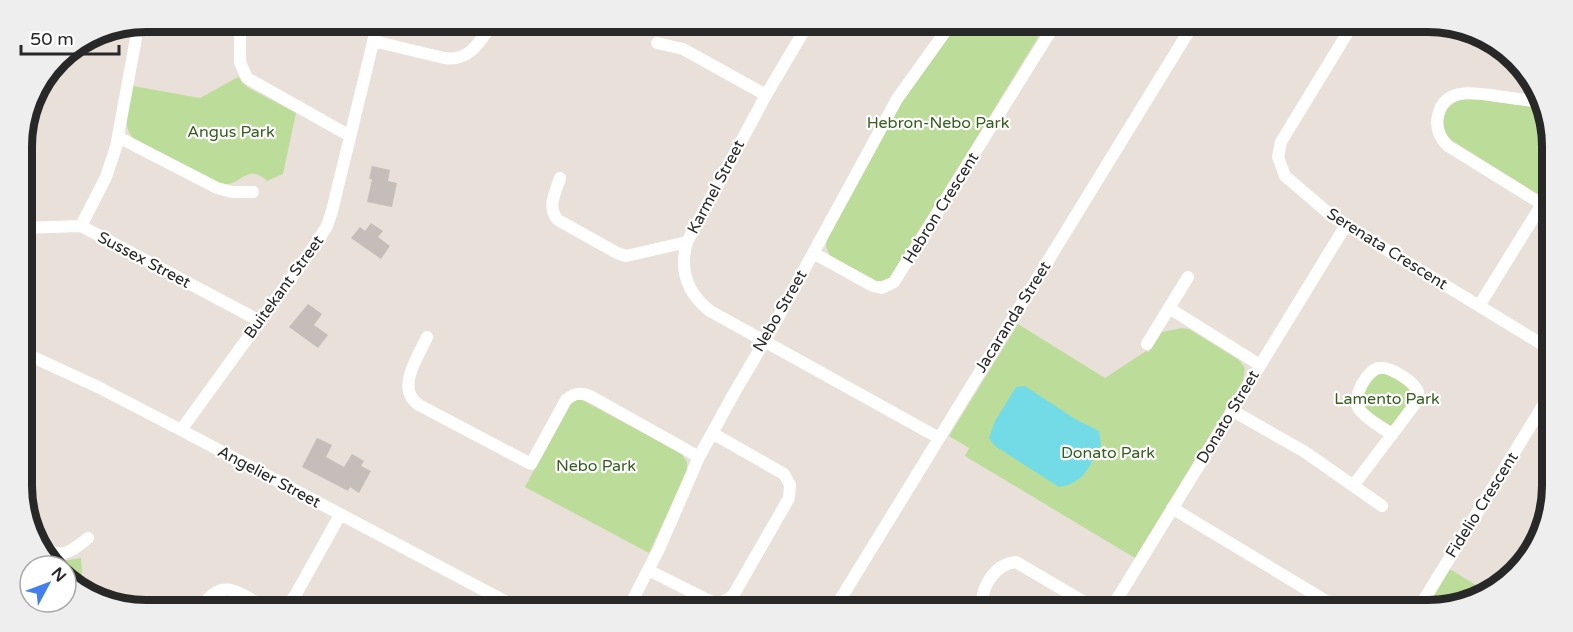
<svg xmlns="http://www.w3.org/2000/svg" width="1573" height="632" font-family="'Varela Round',sans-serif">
	<rect width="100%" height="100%" fill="#e9e0da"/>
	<!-- green -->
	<path fill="#bcdd99" d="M956,25L1038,26L1040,34L897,268L890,278L877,282L830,256L826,247L827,239L901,103Z
		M238,77L247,87L296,113L283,174L267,181C246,161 240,189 219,184L134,139C120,126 129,103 133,86L200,98Z
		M1471,98L1542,108L1551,129L1550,202L1448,138C1437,116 1447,100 1471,98Z
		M1018,324L1105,378L1146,351L1149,352L1162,332L1182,328L1189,329L1239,360L1245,368L1243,381L1135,558L965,456L969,448L949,436Z
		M1384,372L1411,388L1415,394L1393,425H1390L1364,409L1361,395L1373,376Z
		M580,399L681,453L687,462V471L649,553L525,487L569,405L572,402Z
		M46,557L61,561L81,558L83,590L66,578V566H50Z
		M1450,569L1487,592L1435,611H1425Z"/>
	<!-- water -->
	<path fill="#72dbe6" d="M1025,386L1075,419L1099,431L1101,445C1089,466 1085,483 1059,487L995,446L989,438L995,421L1016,387Z"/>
	<!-- building -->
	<path fill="#c5bdba" d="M372,166L390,170L388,181L397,183L392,207L367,202L372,179H369Z
		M371,223L383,231L378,237L390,246L381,259L351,238L360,227L365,231Z
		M308,304L322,314L314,325L328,335L318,348L289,327Z
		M317,438L332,445L326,457L344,467L352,454L364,461L361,466L371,471L359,493L350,487L348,491L302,467Z"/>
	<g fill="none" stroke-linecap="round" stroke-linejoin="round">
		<!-- minor -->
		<path stroke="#fff" stroke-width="12" d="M240,21V62L247,78L350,136
			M808,24L766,95L687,242C679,270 687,293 710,311L939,438
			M1351,27L1281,142L1278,157L1285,176L1333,217L1548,348
			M373,41L444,58C470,62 480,41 493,23
			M657,43L683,49L766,95
			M1540,102C1526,100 1511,98 1497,96C1475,93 1444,86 1438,116C1435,128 1440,138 1448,146L1550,209
			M118,137L217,188L232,192H253
			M560,178C556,192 546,207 558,220L617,253L626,256L687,242
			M81,226L106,177L116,147L139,22
			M22,228L81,226L260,321
			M813,253L873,286L882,288L894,282L1054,26
			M1188,277L1169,308L1260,365
			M1479,306L1542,204
			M427,337C418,357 395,389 419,405L531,464L566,400C574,393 581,392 590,396L699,457
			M1147,344L1169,308
			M22,352L98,387L181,430L514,606
			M1233,411L1305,452L1382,506
			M181,430L315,245L327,226L332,211L378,22
			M1353,486L1418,400C1419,395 1419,391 1415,387C1409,379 1389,366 1379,368C1367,370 1351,398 1359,409C1366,419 1382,427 1392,435
			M1172,508L1341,610
			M41,548C64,559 70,552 88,538
			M648,570L710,601C720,604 727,602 734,594L789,498L790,485L784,474L712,433
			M203,605C223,578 237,592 261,605
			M288,605L296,594L340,515
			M629,607L659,549L699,457L733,395L774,325L897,99L950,25
			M835,608L1192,26
			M983,609C979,588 995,564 1016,562L1096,609
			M1111,609L1346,225
			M1417,611L1547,399"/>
	</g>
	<g text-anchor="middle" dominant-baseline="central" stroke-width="4.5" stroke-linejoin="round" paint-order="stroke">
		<!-- park labels -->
		<g font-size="16" fill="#365e1e" stroke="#fff">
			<text x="938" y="123">Hebron-Nebo Park</text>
			<text x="231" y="132">Angus Park</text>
			<text x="1387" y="399">Lamento Park</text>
			<text x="1108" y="453">Donato Park</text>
			<text x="596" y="466">Nebo Park</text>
		</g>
		<!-- street labels -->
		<g font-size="16" fill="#282828" stroke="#fff">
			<text transform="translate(716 187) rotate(-62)">Karmel Street</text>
			<text transform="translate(941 208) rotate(-58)">Hebron Crescent</text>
			<text transform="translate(1387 249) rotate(32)">Serenata Crescent</text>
			<text transform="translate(144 260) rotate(28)">Sussex Street</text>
			<text transform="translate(284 287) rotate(-54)">Buitekant Street</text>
			<text transform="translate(780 311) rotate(-60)">Nebo Street</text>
			<text transform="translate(1013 317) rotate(-58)">Jacaranda Street</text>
			<text transform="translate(1228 417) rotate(-59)">Donato Street</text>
			<text transform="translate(269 477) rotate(28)">Angelier Street</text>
			<text transform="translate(1482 505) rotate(-58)">Fidelio Crescent</text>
		</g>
	</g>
	<!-- crop -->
	<path d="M0 0H1573V632H0ZM146 32H1428A114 114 0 0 1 1542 146V486A114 114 0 0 1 1428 600H146A114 114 0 0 1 32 486V146A114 114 0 0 1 146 32Z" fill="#eee" fill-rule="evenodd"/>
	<path fill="none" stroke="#282828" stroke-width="8" d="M146 32H1428A114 114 0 0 1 1542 146V486A114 114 0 0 1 1428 600H146A114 114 0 0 1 32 486V146A114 114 0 0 1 146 32Z"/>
	<!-- north arrow -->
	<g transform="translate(48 584) rotate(49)"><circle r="28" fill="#ffffff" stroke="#a9a9a9" stroke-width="1.5"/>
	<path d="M0-4.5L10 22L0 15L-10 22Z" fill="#4380ed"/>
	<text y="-9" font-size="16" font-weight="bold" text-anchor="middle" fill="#282828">N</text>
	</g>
	<!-- scale -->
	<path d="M21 45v9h98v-9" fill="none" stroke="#282828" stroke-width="3"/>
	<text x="30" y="45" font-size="18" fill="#282828" stroke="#ffffff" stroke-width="4.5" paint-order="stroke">50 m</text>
</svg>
